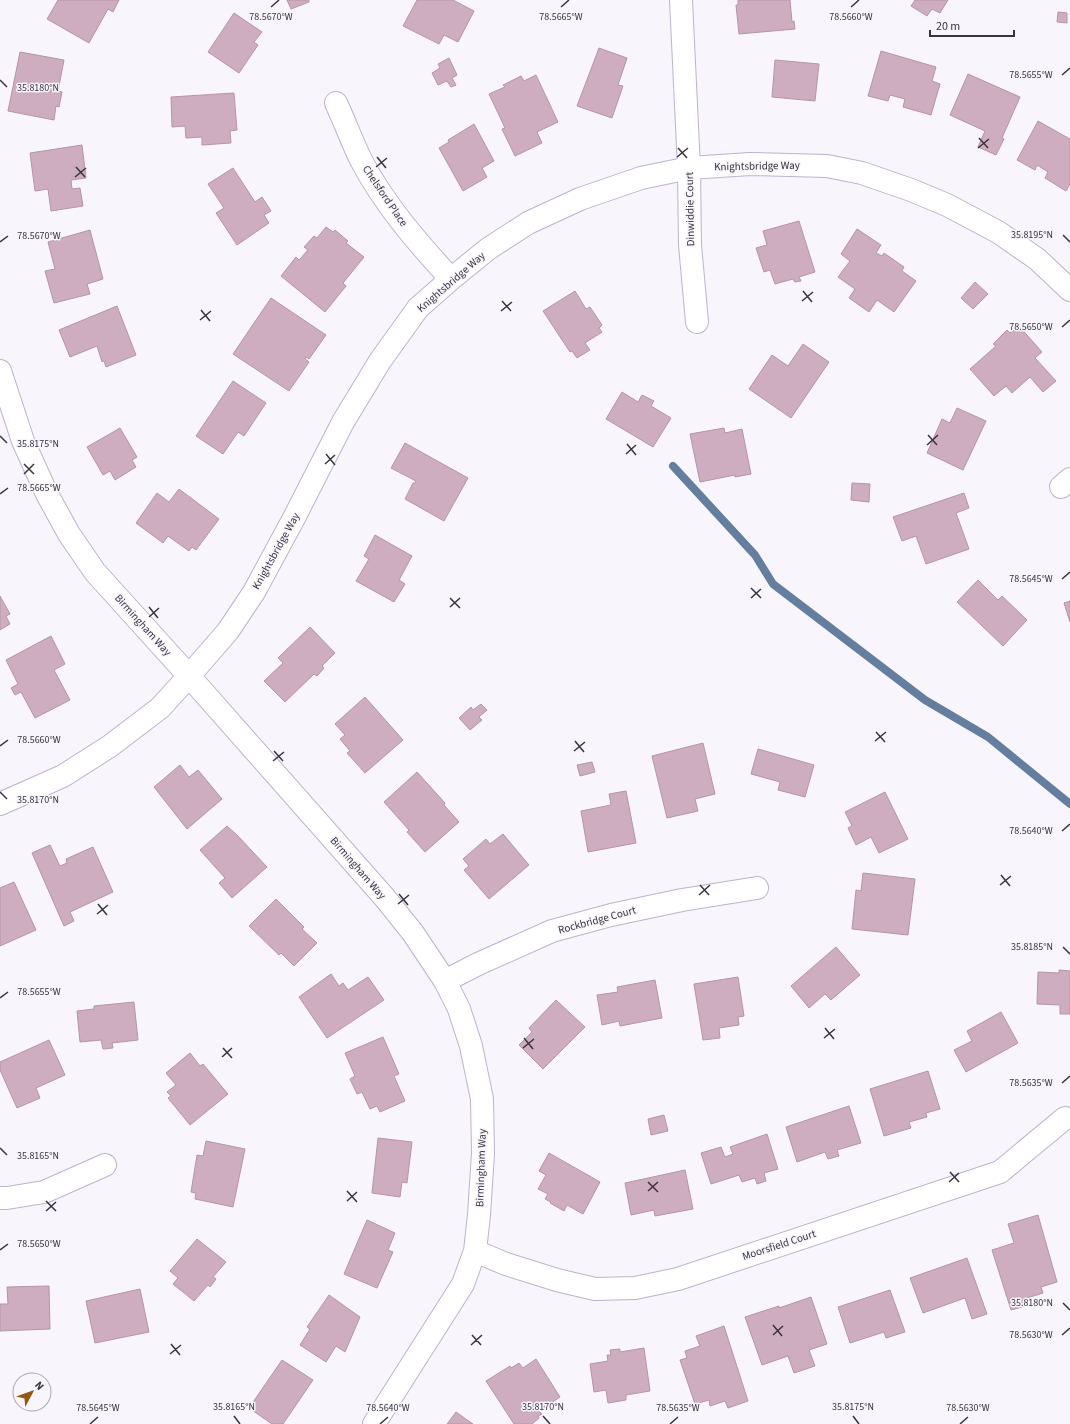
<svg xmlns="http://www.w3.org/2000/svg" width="1070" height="1424" font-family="'Source Sans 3',sans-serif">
	<rect width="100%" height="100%" fill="#f8f5fc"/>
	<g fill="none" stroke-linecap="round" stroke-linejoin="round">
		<!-- stream -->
		<path stroke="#647e9f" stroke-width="8" d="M673,466L755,555L773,584L925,700L988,737L1070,804"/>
	</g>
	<!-- building -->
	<path fill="#cdadbf" stroke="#b595a6" d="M58,0H119L113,12L108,9L89,43L47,19Z
		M287,0H309V2L291,9Z
		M417,0H453L474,11L458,42L444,35L439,44L403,26Z
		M738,0H790L792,22L794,21L795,29L739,34L736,5H738Z
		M915,0H948L940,13L932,9L927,16L911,6Z
		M1058,12L1067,13V23L1057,22Z
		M234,13L262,32L254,42L258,45L239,73L208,52Z
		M599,48L627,58L618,85L623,86L612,118L577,106Z
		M881,51L936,67L932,81L940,84L931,115L903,107L905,99L890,95L888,101L868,96Z
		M20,52L64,60L58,91L62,92L59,107L56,106L54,120L8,111Z
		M449,58L457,75L452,78L456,85L451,87L447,81L438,85L432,73L440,68L438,64Z
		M775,60L819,64L815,101L772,97Z
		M968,74L1020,97L1002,138L1004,139L996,155L978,147L985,131L950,115Z
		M536,75L558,122L537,132L542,143L515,156L502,129L505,128L489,94L505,87L503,85L521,76L524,81Z
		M234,93L237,130L230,131L231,143L202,145V137L186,138L185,126L172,127L171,97Z
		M1038,121L1070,139V184L1066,191L1045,178L1048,172L1037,165L1035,170L1017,160Z
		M474,124L494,161L482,168L487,177L463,191L439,148L449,142L448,140Z
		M82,145L86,178L71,180L72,189L80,188L83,206L51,211L48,189L35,191L30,153Z
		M233,168L255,202L262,197L271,211L264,215L269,223L237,245L216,213L224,208L208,184Z
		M799,221L815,272L799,277L801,281L795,282L793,279L775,284L770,270L764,272L756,248L767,245L763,231Z
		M326,227L333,232L335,230L348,241L346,243L364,257L343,283L346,286L325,312L281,276L296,257L299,260L308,250L304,247L314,236L317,238Z
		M857,229L881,245L876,253L882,256L884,253L904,267L902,271L916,281L894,312L877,300L869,312L849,298L855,289L838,277L850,261L841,254Z
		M90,230L103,279L87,284L90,294L54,303L45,271L55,269L48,242Z
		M975,282L988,294L973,309L961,298Z
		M575,291L586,309L590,307L602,325L599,328L602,332L585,343L590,350L577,358L572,351L570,352L543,311Z
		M271,298L326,335L309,359L306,357L305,359L309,362L289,391L233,354Z
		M117,306L136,355L106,367L104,361L102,362L97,346L70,357L59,330Z
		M1019,326L1042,352L1035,358L1056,381L1043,392L1030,377L1012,393L1006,386L994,396L970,369L996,346L993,344L1007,330L1010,333Z
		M803,344L829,362L791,418L749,389L772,355L788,366Z
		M233,381L266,403L244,436L238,432L223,454L196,436Z
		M622,392L638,402L642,395L654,401L651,406L671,418L653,447L606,419Z
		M957,408L986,421L963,470L927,453L942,419L950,423Z
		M120,428L137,457L132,460L136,467L115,480L110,471L103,475L87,447Z
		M724,428L725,433L742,429L751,474L735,477V475L700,482L690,434Z
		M405,443L468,478L444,521L405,499L413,483H415L416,481L391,468Z
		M852,483L870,484L869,502L851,500Z
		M179,489L219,519L196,550L192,547L189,551L168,536L163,543L136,523L157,493L169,502Z
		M964,493L969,508L956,513L969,549L926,564L916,536L902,541L893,517Z
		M375,535L412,556L399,580L405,584L394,602L356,581L369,559L364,556Z
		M978,580L998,600L1002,596L1027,620L1003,646L957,602Z
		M0,596L10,614L6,616L10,624L0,630Z
		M1070,601V622L1064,603Z
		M310,627L335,653L322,666L324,668L317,676L314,674L285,702L264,681L283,663L278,658Z
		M51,636L65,664L54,670L70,700L35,718L21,692L15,695L11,688L18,684L6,660Z
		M365,697L403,740L365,773L347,753L350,751L340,739L345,735L335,724Z
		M481,704L487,710L479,717L482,720L470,730L459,718L471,707L473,710Z
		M703,743L715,794L695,799L698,811L667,818L652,756Z
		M758,749L814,765L805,797L778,790L780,782L751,774Z
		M592,762L595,772L580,776L577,765Z
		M180,765L189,777L198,770L222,799L187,829L154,787Z
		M417,772L445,803L444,805L459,822L425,852L407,832L409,830L384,802Z
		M626,791L636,843L588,852L581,811L611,805L609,794Z
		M885,792L908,839L879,853L871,837L856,845L848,828L852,826L845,812Z
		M227,826L237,835L267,867L232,898L219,883L225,878L200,850Z
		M503,834L529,865L489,899L464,870L469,866L463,859L486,839L490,844Z
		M50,845L60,866L67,863L66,859L93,847L113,892L70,912L74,921L64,926L32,853Z
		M863,873L915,879L908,935L852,929L856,890L861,891Z
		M14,882L36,930L0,946V888Z
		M276,899L304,927L302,929L317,943L294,966L281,953L279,955L249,926Z
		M836,947L860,975L831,1000L825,994L809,1008L791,986Z
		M1059,970L1070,971V1014H1060V1005L1037,1004L1038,972L1059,973Z
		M331,974L339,986L343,983L348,990L368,977L384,1000L327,1038L299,997Z
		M738,977L744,1016L738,1017L739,1025L719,1028L720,1038L703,1040L694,984Z
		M655,980L662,1018L620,1026L619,1021L602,1025L597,995L618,992L617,987Z
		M556,1000L585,1027L543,1069L519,1045L532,1032L529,1028Z
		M134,1002L138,1040L112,1043L113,1048L103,1049L101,1040L80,1042L77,1011L94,1009V1006Z
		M1001,1012L1018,1043L966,1072L954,1050L972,1041L967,1031Z
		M383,1037L399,1074L394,1076L405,1101L380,1112L377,1106L370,1109L362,1092L357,1094L350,1079L355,1076L345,1053Z
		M49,1040L65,1075L36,1088L40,1098L17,1108L0,1070V1062Z
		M190,1053L200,1066L203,1064L228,1094L190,1125L168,1098L171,1096L167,1092L176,1085L166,1073Z
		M928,1071L940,1109L926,1113L927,1117L909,1122L911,1128L884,1136L870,1089Z
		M849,1106L861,1143L837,1150L839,1156L828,1159L825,1152L797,1162L786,1127Z
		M664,1115L668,1131L651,1135L648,1119Z
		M767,1134L778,1169L764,1173L766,1181L757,1184L755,1178L742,1182L739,1175L711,1184L701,1153L721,1147L725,1157L733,1154L730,1147Z
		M378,1138L412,1142L407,1183L402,1182L400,1197L372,1193Z
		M206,1141L245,1149L233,1207L195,1199L196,1193L191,1192L197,1155L203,1156Z
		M549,1153L600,1182L583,1214L567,1205L564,1211L550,1203L551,1202L545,1199L548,1194L538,1189L546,1175L539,1171Z
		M685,1170L693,1209L655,1216L654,1210L631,1215L625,1183Z
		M1038,1215L1057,1282L1041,1287L1043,1293L1024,1299L1026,1306L1011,1310L992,1250L1014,1243L1008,1224Z
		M367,1220L395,1233L388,1250L393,1252L377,1288L344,1274Z
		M197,1239L226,1262L213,1277L216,1279L210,1287L208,1285L194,1301L173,1284L178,1278L170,1271Z
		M967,1258L987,1314L972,1319L965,1298L923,1313L910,1278Z
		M49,1286L50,1329L0,1331V1304H8L7,1287Z
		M140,1289L149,1332L95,1343L86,1301Z
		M890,1290L905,1332L886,1338L884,1332L850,1343L838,1307Z
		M329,1295L360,1317L345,1352L336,1346L326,1362L300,1345L310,1329L307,1327Z
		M811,1297L827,1344L809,1350L815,1366L794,1373L788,1356L762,1365L745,1317L779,1306V1308Z
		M724,1326L748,1401L728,1408L725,1401L710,1406L709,1400L695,1404L680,1360L687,1358L685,1351L700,1346L696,1336Z
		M644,1348L650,1391L626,1395V1400L608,1403L606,1390L594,1392L590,1364L608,1361L607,1355H611L610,1350L620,1349V1352Z
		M536,1359L560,1397L539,1411L542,1414L538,1416L539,1418L532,1424H514L486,1381L510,1366L511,1368L519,1363L523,1368Z
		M282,1360L313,1380L283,1424H272L249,1408Z
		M456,1412L473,1424H447Z"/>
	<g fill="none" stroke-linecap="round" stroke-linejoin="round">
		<defs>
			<path id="minor" d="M681,0L689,168L690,245L697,322
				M336,103C345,122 352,142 361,160C384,204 417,242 451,279
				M0,371L23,441L47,494L69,534L95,572L189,676L385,898L413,933L445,981L459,1009L471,1046L482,1099L483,1153L479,1215L475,1251L463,1284L374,1424
				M1061,487L1070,479
				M0,804L63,776L110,746L160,708L189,676L228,631L254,592L294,518L343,422L380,361L418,308L451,279L488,249L528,223L580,199L641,178L689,168L750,164L827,166L862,173L911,190L947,205L998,232L1037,259L1070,290
				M445,981L478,964L552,931L611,915L682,900L757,888
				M0,1198H7L44,1192L105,1165
				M475,1251L506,1264L557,1280L595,1289L635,1288L678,1279L1000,1172L1065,1118"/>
		</defs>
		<!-- minor casing -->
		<use href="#minor" stroke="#bdb2d0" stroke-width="24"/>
		<!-- minor -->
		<use href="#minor" stroke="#fff" stroke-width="22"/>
	</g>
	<!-- ticks -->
	<path fill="none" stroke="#383440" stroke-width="1.5" d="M271,7L279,0M561,7L569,0M851,7L859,0M1062,75L1070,68M0,80L7,87M979,138L988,148M678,148L687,158M978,148L989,139M377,157L386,168M677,157L688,148M76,167L85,177M376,167L387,158M75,177L86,168M1063,235L1070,242M0,242L8,236M803,291L812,302M502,301L511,311M802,301L813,292M201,310L210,321M501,311L512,302M200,320L211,311M1062,327L1070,320M928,435L937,445M0,436L7,443M627,444L636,455M927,445L938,435M326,454L335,465M626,454L636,445M24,464L34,474M325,464L335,455M24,474L34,464M0,494L8,488M1062,579L1070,572M751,588L761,598M450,598L460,608M751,598L761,589M149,607L158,618M450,607L460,598M149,617L159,608M876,732L885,742M575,741L584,752M875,741L886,732M0,746L8,740M274,751L283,761M574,751L585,742M273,761L284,752M0,792L7,799M1062,831L1070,824M1001,875L1010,886M700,885L709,895M1000,885L1011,876M399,894L408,905M699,895L710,885M98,904L107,915M398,904L409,895M97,914L108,905M1063,947L1070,954M0,998L8,992M825,1028L834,1039M524,1038L533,1049M824,1038L835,1029M223,1048L232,1058M523,1048L534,1039M222,1057L232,1048M1062,1083L1070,1076M0,1148L7,1155M950,1172L959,1182M648,1182L658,1192M949,1182L959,1173M347,1191L357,1202M648,1191L658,1182M46,1201L56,1211M347,1201L357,1192M46,1211L56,1202M0,1250L8,1244M1063,1303L1070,1310M773,1325L782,1336M472,1335L481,1345M773,1335L783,1326M1062,1335L1070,1328M171,1344L180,1355M471,1345L482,1335M170,1354L181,1345M234,1416L240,1424M543,1416L550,1424M853,1416L859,1424M90,1424L98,1417M380,1424L388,1417M670,1424L678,1417M960,1424L968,1417"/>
	<g text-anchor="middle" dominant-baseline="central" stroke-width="3" stroke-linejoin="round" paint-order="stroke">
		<!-- street labels -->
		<g font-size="11" fill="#383440" stroke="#f8f5fc">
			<text transform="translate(757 166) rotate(-1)">Knightsbridge Way</text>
			<text transform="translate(385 196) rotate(56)">Chelsford Place</text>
			<text transform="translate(690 209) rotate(-91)">Dinwiddie Court</text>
			<text transform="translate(451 282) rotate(-41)">Knightsbridge Way</text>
			<text transform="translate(276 551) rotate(-61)">Knightsbridge Way</text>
			<text transform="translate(143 625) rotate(48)">Birmingham Way</text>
			<text transform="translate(358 868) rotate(49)">Birmingham Way</text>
			<text transform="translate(597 920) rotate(-15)">Rockbridge Court</text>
			<text transform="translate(481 1168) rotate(-88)">Birmingham Way</text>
			<text transform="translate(779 1245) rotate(-18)">Moorsfield Court</text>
		</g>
	</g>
	<g font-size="10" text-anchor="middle" fill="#383440" stroke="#f8f5fc" stroke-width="3" stroke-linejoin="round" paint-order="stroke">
		<text x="271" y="20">78.5670°W</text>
		<text x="561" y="20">78.5665°W</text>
		<text x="851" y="20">78.5660°W</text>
		<text x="1031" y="78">78.5655°W</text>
		<text x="38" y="91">35.8180°N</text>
		<text x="1032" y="238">35.8195°N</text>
		<text x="39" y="239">78.5670°W</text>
		<text x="1031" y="330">78.5650°W</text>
		<text x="38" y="447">35.8175°N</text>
		<text x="39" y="491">78.5665°W</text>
		<text x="1031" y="582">78.5645°W</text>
		<text x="39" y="743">78.5660°W</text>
		<text x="38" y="803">35.8170°N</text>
		<text x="1031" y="834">78.5640°W</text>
		<text x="1032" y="950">35.8185°N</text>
		<text x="39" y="995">78.5655°W</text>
		<text x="1031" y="1086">78.5635°W</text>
		<text x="38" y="1159">35.8165°N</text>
		<text x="39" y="1247">78.5650°W</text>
		<text x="1032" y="1306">35.8180°N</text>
		<text x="1031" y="1338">78.5630°W</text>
		<text x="234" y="1410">35.8165°N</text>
		<text x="543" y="1410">35.8170°N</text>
		<text x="853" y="1410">35.8175°N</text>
		<text x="98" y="1411">78.5645°W</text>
		<text x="388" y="1411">78.5640°W</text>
		<text x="678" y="1411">78.5635°W</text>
		<text x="968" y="1411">78.5630°W</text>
	</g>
	<!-- north arrow -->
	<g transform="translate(32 1392) rotate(49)"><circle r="19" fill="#f8f5fc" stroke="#aba8b1"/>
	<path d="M0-3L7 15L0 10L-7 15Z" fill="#905811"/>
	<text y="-6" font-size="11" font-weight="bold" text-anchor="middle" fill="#383440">N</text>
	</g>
	<!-- scale -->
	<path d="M930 30v6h84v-6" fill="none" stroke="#383440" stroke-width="2"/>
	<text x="936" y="30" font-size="12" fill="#383440" stroke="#f8f5fc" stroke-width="3" paint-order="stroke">20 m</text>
</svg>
